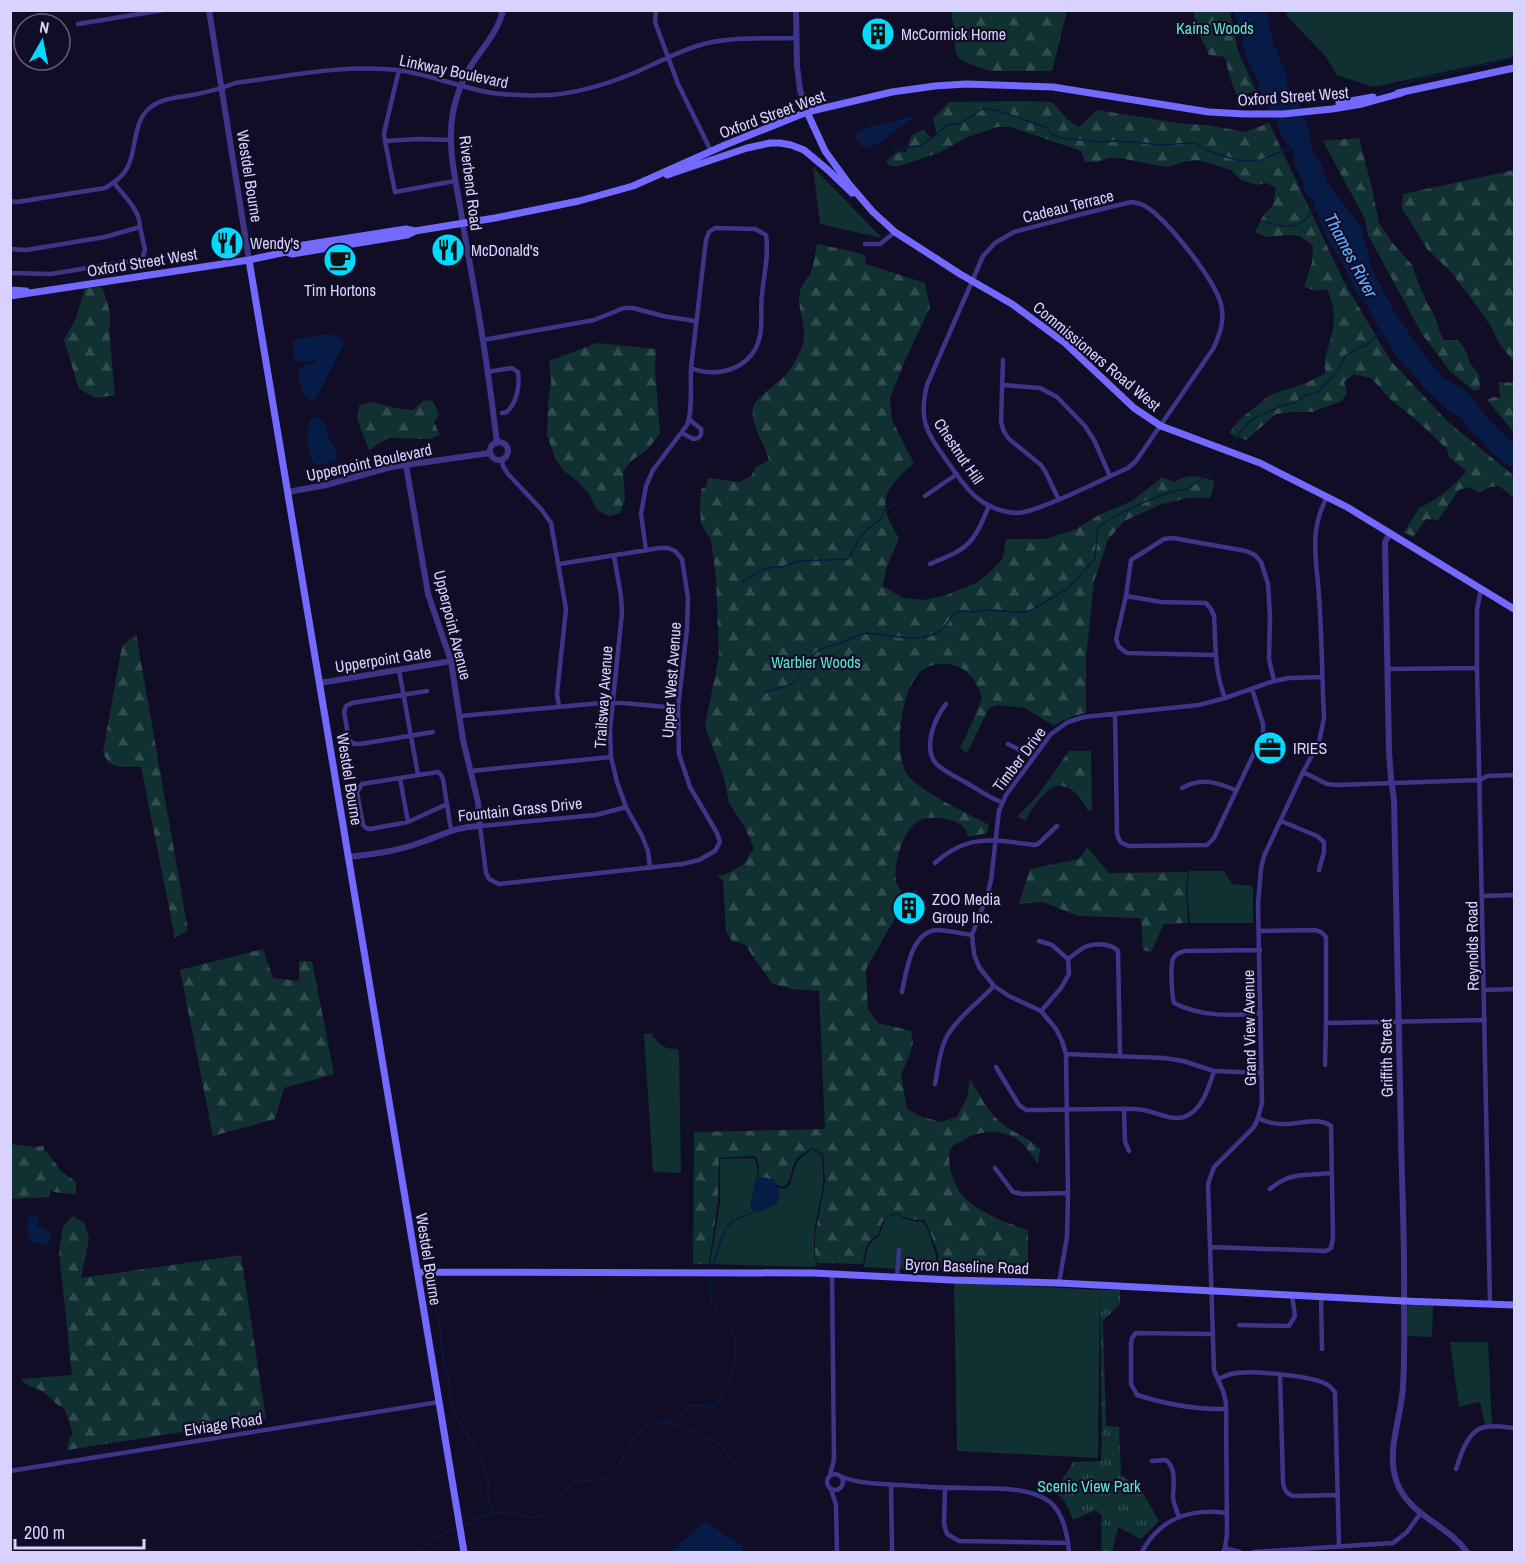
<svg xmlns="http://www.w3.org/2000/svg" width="1525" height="1563" font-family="'Archivo Narrow',sans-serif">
	<defs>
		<pattern id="forest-firs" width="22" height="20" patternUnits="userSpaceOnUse" patternTransform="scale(1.5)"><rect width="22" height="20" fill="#103031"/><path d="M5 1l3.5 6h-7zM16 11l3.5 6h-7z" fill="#324d50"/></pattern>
		<pattern id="park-tufts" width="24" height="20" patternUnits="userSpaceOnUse" patternTransform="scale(1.5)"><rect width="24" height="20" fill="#103031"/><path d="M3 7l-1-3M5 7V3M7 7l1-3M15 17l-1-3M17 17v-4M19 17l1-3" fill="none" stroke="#324d50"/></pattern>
	</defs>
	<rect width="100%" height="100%" fill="#120d26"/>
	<!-- grass -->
	<path fill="#103031" d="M1285,11H1514V57L1373,87L1337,75L1326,57L1288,17Z
		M813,167L882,238L820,224Z
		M1189,871H1224L1232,884L1253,886V923H1190L1187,891Z
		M651,1033C658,1043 664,1050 677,1049L679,1053L681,1173L653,1172L644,1034Z
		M812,1149L822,1155C822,1165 824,1175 823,1185C819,1215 809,1234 817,1266L809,1267L710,1264L720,1202V1159L754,1158C758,1164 759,1172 756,1179L777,1187L785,1189L791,1183C795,1163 796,1161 812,1149Z
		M897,1214C905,1220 913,1221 923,1222L928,1230L936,1255V1271L864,1267C867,1251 866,1244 880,1235L883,1224L886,1217Z
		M954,1282L1100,1290L1098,1458L957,1451Z
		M1410,1304L1433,1305L1432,1337L1407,1336V1307Z
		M1450,1342H1488L1492,1424H1485L1480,1402L1459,1407Z"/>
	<!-- forest -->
	<path fill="url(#forest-firs)" d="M952,11H1067L1052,71H990L967,63L958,57L955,50L956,30L952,19Z
		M1193,11H1230L1238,51L1256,91L1237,96L1230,78L1225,57L1209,55L1197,29Z
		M1027,101L1052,102L1068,120L1079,127L1097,110L1185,124L1207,125L1245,132L1269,123L1343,280L1390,360L1447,421L1514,476V498L1499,486L1490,487L1479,493L1468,487L1459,490L1438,520L1426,519L1413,537L1404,532L1420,507C1436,502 1456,484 1466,471L1449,457L1447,449L1414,418L1390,399L1371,378L1354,374L1344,382L1347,392L1342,401L1312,412H1293L1276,414L1246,440L1229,433L1239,420L1270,395L1306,383L1326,373C1322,361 1327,353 1330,341C1336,322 1335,307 1327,289L1317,291L1304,287L1312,262L1313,246L1300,236L1289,235L1266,237L1255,232L1263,216L1273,205L1276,188L1267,183L1256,185L1241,180L1231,170L1198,160L1183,162L1168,167L1155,165L1120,158H1108L1098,162H1085L1081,151L1011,127H997L968,137L938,153L896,167L888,165L886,161L898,151L906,152L911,136L923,129L931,138L937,134L933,119L949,102Z
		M1359,138L1371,184L1379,223L1391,241L1412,265L1418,282L1427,303L1435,316L1439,330L1444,340H1458L1465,349L1470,363L1479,375L1480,389L1474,391L1450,371L1422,334L1368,235L1365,219L1323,141Z
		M1514,170V362L1499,343L1492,328L1473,301L1450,271L1427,249L1402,208L1403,194Z
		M817,244L856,252L865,255L866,264L925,283L930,307L904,363L890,398L892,420L914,463C883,491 876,501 899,538L886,569L883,586L903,598L923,600L944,596L978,582L991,571L1003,558L1006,539H1046L1076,529L1099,515L1132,501L1162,477L1174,482C1191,473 1196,476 1215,481L1210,498H1188L1162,504L1124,521L1108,540L1094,581L1086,660V713C1074,715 1065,719 1054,726L1025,708L997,705L989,708L967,753L960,748L971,725L982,698C979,689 975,680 969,674C956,661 932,660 919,673C901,692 893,752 907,774C918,791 969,814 989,825L987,833L968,837C968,837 966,829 965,829C958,818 928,814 917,822C903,831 893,865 896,881C897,886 901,890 903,893L916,891L921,917L906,915L895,918L866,969L868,1009L878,1023L911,1031L913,1043L908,1059L901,1074L907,1109L922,1117L941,1122L957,1117L968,1095L970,1079C979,1093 987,1111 1000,1122C1012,1133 1029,1137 1040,1149L1038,1164C1031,1155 1026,1145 1017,1139C999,1128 976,1131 960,1142C958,1143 953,1145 952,1147C944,1159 954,1185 962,1195C975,1211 1009,1224 1028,1230V1274L938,1269V1254L929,1229L924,1220C913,1220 906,1219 897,1213C883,1217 882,1220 879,1234C865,1242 866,1249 863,1264L817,1263L815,1252V1235L825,1182L823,1154L812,1148C807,1151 800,1155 796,1160C790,1169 793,1180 784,1187L757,1178C761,1171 759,1162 755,1156L719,1158L718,1201L709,1264H693L694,1132L825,1129L819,991L792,989L771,983C763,969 753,958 745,944L732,941L726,931L723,880L716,876L726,874L743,865L754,848L744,826L729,803L724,778L705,726L719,656L716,577L711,540L701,524L700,508L701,489L706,487L708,478L739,482L751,476L756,467L769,460C765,444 750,424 753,408C755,398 778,383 786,375C792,368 798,356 802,347C809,327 796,310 800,292C801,284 808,279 811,272C814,263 815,253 817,244Z
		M102,287C107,301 113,315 109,329L115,395L96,398L79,389L64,340L76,318L85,288Z
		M597,343L656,349L655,368L660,434L647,450L631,461L623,472L625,499L620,513L609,516L597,510L589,494L579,482L565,472L555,458L547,435L548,404L551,382L549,361Z
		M1499,382L1514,383V432L1487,400L1494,397L1500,398C1501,392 1498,389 1499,382Z
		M424,400L433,401L439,414L434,422L440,435L429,439L388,438L369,450L357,419L359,406L370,402L396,408L413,410Z
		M136,634L188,930L175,938L141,767C124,766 110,771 103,752L122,646Z
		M1069,751H1091L1092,811H1088C1083,800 1069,781 1055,787C1044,791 1031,809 1026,820L1017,817L1037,796Z
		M1087,847L1109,873L1188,872L1186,891L1188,923L1164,924L1151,952L1143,950L1141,918L1078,916L1043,902L1019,904L1030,869L1079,859Z
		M263,949L273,978L299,981V961H312L334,1074L284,1088L275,1119L213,1136L180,970Z
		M10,1144L35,1147L44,1146V1151L48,1153L61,1171L76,1182V1194L61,1193L50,1191V1197L11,1199Z
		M72,1216L84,1222L89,1239L81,1278L241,1255L266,1419L67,1450L69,1438L73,1435L69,1421L64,1408C55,1405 51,1397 43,1392C36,1387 26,1387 21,1379L72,1375L59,1251L63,1227Z"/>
	<!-- park -->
	<path fill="url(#park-tufts)" d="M1100,1290H1120V1304L1103,1321L1106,1426L1119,1427L1121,1475L1141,1490L1159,1521L1141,1539L1118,1527L1112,1552H1101L1102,1516L1096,1510L1073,1520C1069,1509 1065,1499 1055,1492L1073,1462L1101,1461L1102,1426Z"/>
	<!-- water -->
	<path fill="#061b46" d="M1233,11H1268V16L1272,39L1287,77V85L1303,110L1305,121L1309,130L1312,151L1321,164L1327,182L1361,227L1372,269L1395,313L1422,352L1443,378L1464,389L1471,396L1485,415L1514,444V469L1494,455L1483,442L1469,429L1461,418L1446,409L1437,399L1424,388L1419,380L1394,354L1387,338L1381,333L1367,305L1355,290L1343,264L1326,236L1312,199L1304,191V184L1295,166L1293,149L1283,139L1276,121L1269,114L1266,104L1259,90L1258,82L1245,53L1241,34Z
		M912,116L913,119L889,135L888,138L872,146L871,149C863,148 858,144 855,136L856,133L865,129Z
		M318,335C328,335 340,332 344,344L316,398L310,400C303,396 295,376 300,369C304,364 312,366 317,361C309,360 301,364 294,361L293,340Z
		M315,417L321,419L325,423L329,438L338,455L337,459C331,462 318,468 313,462C306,455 306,426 311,418Z
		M763,1177L774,1180C778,1188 783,1199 774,1205C770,1208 764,1209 759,1212H754L750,1208L756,1178Z
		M30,1215L33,1217L39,1215L37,1224L38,1227L45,1229L52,1236L48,1244L43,1245L29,1240C27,1233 28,1226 28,1218Z
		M705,1521L741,1545L744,1548L742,1552H671Z"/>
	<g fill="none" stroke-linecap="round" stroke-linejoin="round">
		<!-- stream -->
		<path stroke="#061b46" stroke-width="1.5" d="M1375,94L1418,79L1464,70L1471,66L1490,64L1514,57
			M814,103L828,96L845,99
			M851,104L862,114L875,128
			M894,145L897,153L902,148L919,146L931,139L947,125L961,123L982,109L996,110L1034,123L1047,128L1053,135L1062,138L1102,142L1110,141L1133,142L1161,145L1193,143L1197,144L1206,150L1233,159L1241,161L1262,160L1276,153L1294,148
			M247,208C251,218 248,229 253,239C256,245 258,247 259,254
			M1263,221C1277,225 1292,231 1305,220C1309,216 1311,212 1315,209
			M1232,449L1240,432L1249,422L1260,415L1284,405L1295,403L1304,396L1318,392L1337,372L1346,355L1363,346H1365L1382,332
			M742,582L762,570L774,567H782L799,561L848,559L856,546L858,539L869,528L880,520L885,510L897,503
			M765,692C772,690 791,686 796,681C800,676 801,669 805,664C817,647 823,649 840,643C850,639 856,635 867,633C890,635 920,644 940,631C948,626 951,613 959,611C964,610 969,612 974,612C978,612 983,610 987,610C1002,609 1020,616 1034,609L1068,588L1095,559L1098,527L1105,523L1113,517L1144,502L1170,492L1187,489L1210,473L1227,455
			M423,1261L424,1269
			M712,1269L721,1240L726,1229L732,1221L754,1212
			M425,1274L430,1297L436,1309L439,1321L443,1359L450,1385L449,1392L452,1404L456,1416L473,1443L484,1466L488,1481V1499L493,1513
			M664,1422L675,1419L691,1405L712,1407C728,1394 743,1349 732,1330C729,1324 724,1321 720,1316C710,1303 709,1292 711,1277
			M463,1526C477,1520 490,1511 506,1512C516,1513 528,1519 537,1517C555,1511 561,1489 574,1483C589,1476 599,1487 615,1470C631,1452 636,1419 664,1423C675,1424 686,1426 695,1431C699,1433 702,1437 706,1439C711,1440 715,1441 719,1444C724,1448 726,1454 730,1458C738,1465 755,1476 764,1481
			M418,1552C428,1540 443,1533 459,1527"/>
		<!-- minor -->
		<path stroke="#3c3588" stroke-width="4.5" d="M656,10L655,22L678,84L711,151
			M78,24L163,10
			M451,140L418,139L385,141L395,192L455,181
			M385,141L384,133L399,70
			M114,183C124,196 140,210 140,227
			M10,201L17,202L105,188C112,184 118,180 123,174C139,155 130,122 151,107C161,99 174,98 186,96C203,93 219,90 235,83C289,76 344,64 398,70C426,74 451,84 478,90C501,96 526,96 550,95C579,93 607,84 634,73C655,64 675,53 697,46C727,36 765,39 796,38
			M1131,202C1136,203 1140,203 1145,206C1167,219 1214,279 1221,304C1225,321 1220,334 1213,349L1136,461L1128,468C1101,480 1075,494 1048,504C1038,508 1029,512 1018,513C1003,513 986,506 976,497C964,487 956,473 947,461C927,432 918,422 927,385L983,256L995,243L1014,232L1082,214Z
			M865,244H880L895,232
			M10,249L26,250L105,237L140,227L145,250L142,259L137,260L51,274L10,273
			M483,340L594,320L624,308H633L663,316L695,321
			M1003,360L1001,422L1004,432L1009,439L1041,465L1045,471L1059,500
			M487,372L512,368L518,372C520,386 517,402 507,412L502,413
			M1003,385L1040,388L1057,397L1085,426L1094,440L1110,476
			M682,433L693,439C700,439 702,435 701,429L690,420
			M502,460L503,466L508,474L541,509L551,523L566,609L557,694L559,706
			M925,496L957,474
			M646,550L641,514L646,486L653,470L687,425C693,412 690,384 691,368L706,240L709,232L715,228L755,229L766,235C769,254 764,275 762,294C760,308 763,322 760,336C753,368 719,379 691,368
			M614,556L621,596L622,613L610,729L611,757L617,782L626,807L642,836L648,851L650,868
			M559,564L660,548H668L675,551L682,559L688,598L687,629L678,708L679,754L690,787L717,833L720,842L715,851L699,860L682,864L499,884L489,879L486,873L480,826L596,815L626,807
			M930,564C940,559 951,556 960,550C976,540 982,522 989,506
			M1481,589L1477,610V668L1490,1303
			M1126,596L1161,602L1206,603L1211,609L1214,616C1216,646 1214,670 1225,698
			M1215,655L1127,653L1119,647L1116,639L1126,596L1131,560L1164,539L1173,538L1246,551L1255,555L1261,562L1268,584L1270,616L1269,659L1274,681
			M1388,669L1477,668
			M399,670L418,775
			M427,691L352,703L346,706L344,712L349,740L354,744H360L433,732
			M946,704C935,718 924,744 934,761C940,770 955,776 965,782C977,789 988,797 1001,802
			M1115,714L1117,833C1119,842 1121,844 1130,846L1207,845L1214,838L1263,734V724L1252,689
			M460,716L612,702L678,708
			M1008,744L1016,748L1032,758
			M471,771L611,757
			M1303,772L1327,784L1336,785L1480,780L1487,776L1514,775
			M400,778L408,822
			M1182,788C1200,777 1217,782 1235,790
			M447,804L408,822L370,829L366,828L363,825L357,792L362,784L438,772L441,775L443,779L451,830
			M1281,821L1317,836L1324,842V852L1319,870
			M935,863C968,833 994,840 1034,845L1038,844L1057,826
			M1483,896L1514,895
			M1260,931L1315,930L1321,932L1326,937V1023L1485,1020
			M1039,941L1052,945L1068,959L1069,974L1061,988L1041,1011
			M1260,950L1185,951C1180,952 1175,954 1173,959C1170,965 1172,997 1174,1003C1201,1017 1232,1016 1261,1013
			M1068,959C1074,955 1079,950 1085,947C1094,943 1111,943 1118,951L1120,1056
			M1485,990L1514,989
			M902,992C906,971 912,930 938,930C949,930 961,934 972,935
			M1066,1054L1164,1058L1183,1061L1214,1071L1262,1073
			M1325,1065L1326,1023
			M996,1067L1019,1105L1026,1110C1053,1110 1079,1109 1106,1109C1118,1109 1131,1108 1143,1110C1156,1112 1171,1121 1184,1117C1202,1111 1209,1087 1214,1071
			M935,1084C938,1069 939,1052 946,1038C955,1020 980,1001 994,986
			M1124,1109L1125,1142L1129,1151
			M995,1168L1013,1192L1022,1194L1068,1193
			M1270,1189C1291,1171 1306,1176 1331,1173
			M1210,1247L1326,1251L1331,1248L1333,1238L1331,1126C1318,1116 1298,1125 1282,1124C1273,1124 1266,1122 1258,1118
			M897,1277L899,1250
			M1059,1283L1067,1237L1068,1193L1066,1054L1062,1041L1056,1029L1041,1011L1009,996L994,986L979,967L974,954L972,935L987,896L991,880L999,811L1006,795L1051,734L1068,722L1084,717L1199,705L1225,698L1274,681L1289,678L1322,677
			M1321,1296L1322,1349
			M1239,1325L1289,1326L1295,1316L1292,1295
			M1212,1334L1136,1333L1132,1338L1131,1343V1384L1137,1395C1166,1404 1195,1410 1226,1409
			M1280,1375L1283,1482C1284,1490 1286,1493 1293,1496L1338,1495
			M1218,1379C1223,1377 1227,1375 1231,1374C1249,1369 1308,1376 1324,1383C1329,1385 1332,1388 1335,1392L1339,1547
			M1152,1461L1166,1460C1177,1469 1173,1485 1173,1498C1174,1505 1177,1511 1179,1517
			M1456,1469C1461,1454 1468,1430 1485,1427C1494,1425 1505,1427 1514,1428
			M10,1471L439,1402
			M827 1482a8 8 0 1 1 16 0a8 8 0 1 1-16 0Z
			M830,1475L834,1460L832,1274
			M842,1477C861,1484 881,1484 901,1485C924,1487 947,1488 970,1488C997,1489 1027,1486 1050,1502C1063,1512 1068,1537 1069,1552
			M891,1485L892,1552
			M945,1488L944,1524L947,1534L959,1541L1068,1543
			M831,1489L836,1505L837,1552
			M1225,1548L1240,1552
			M1142,1552C1159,1519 1190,1508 1227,1513
			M1223,1552L1225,1548L1227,1534L1226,1403L1223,1391L1214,1370L1208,1184L1214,1167L1254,1127L1258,1118L1262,1103L1258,904L1261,869L1264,856L1303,772L1319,742L1324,718C1322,678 1322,637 1319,597C1317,559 1308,533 1327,497
			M1254,1552L1393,1543L1407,1532L1420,1514"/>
		<!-- tertiary -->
		<path stroke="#3c3588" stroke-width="6" d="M209,10L249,260
			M796,10L797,66L800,90L807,112
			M490 451a9 9 0 1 1 18 0a9 9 0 1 1-18 0Z
			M497,443C491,393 484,343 475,293C471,270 467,248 463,225C458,188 446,150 453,112C456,98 461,82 469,69C480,50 498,33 503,10
			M288,492L326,485L391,467L490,453
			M1390,533L1385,542L1389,752L1391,778L1394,800C1396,911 1399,1023 1401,1135C1402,1191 1405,1247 1404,1303C1404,1330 1405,1358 1403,1385C1402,1418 1385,1450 1397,1483C1410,1516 1448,1525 1467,1552
			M320,683L451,661
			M349,857C374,854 398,851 422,842C445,834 455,827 480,826L478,802L463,740L451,661L428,594L406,465"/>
		<!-- secondary -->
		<path stroke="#7369ff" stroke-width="7" d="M1398,93L1514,68
			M1339,103L1373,97
			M807,112L825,151L849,184L873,212L895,232L960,274L1012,304L1065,343L1134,408L1161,426L1260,463L1347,507L1514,609
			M667,175L747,148L770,143H780L791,145L804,150L828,170L852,193
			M286,252L291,247L406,229L415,231
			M249,260L464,1552
			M10,290L26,291
			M10,296L249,260L286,252L292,254L407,235L415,231L495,218L579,201L633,186L725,145L807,112L892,92L935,86L966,84L1053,87L1209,112L1245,114H1283L1332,109L1362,104L1402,93
			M418,1272L813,1273L951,1280L1059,1283L1404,1301L1514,1305"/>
	</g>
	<!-- icons -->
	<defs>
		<symbol id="building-disc" viewBox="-11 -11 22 22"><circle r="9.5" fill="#00dafd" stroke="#120d26"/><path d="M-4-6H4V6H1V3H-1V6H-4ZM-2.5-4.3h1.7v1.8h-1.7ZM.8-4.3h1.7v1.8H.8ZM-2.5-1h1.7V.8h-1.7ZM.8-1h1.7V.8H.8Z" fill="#111"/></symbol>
		<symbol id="restaurant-disc" viewBox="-11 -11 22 22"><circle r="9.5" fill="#00dafd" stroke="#120d26"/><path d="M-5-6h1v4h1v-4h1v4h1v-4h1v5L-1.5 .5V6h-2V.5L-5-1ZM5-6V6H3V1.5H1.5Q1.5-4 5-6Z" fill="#111"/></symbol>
		<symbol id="cafe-disc" viewBox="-11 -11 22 22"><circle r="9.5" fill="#00dafd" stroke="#120d26"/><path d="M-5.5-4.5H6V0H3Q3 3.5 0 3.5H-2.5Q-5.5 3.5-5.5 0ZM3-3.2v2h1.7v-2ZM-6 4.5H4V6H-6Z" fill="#111"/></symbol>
		<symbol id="office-disc" viewBox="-11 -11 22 22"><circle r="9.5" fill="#00dafd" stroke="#120d26"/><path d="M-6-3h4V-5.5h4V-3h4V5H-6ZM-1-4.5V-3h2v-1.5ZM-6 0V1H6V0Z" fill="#111"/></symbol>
	</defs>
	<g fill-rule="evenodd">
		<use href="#building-disc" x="859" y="15" width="38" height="38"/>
		<use href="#restaurant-disc" x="208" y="224" width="38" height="38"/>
		<use href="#restaurant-disc" x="429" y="231" width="38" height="38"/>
		<use href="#cafe-disc" x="321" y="241" width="38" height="38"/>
		<use href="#office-disc" x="1251" y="729" width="38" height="38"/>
		<use href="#building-disc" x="890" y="889" width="38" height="38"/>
	</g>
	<g text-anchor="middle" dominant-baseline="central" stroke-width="4.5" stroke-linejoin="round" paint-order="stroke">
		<!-- park labels -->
		<g font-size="16" fill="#56e7c9" stroke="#120d26">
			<text x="1215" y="28">Kains Woods</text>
			<text x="816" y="662">Warbler Woods</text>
			<text x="1089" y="1486">Scenic View Park</text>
		</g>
		<!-- poi labels -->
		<g font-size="16" fill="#d9d2ff" stroke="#120d26" text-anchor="start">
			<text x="901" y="34">McCormick Home</text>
			<text x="250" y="243">Wendy's</text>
			<text x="471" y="250">McDonald's</text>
			<text x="340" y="290" text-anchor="middle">Tim Hortons</text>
			<text x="1293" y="748">IRIES</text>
			<text x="932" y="899">ZOO Media<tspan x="932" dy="18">Group Inc.</tspan></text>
		</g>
		<!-- street labels -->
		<g font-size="16" fill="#d9d2ff" stroke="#120d26">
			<text transform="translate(454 71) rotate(12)">Linkway Boulevard</text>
			<text transform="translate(1293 96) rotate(-4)">Oxford Street West</text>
			<text transform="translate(772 114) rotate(-20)">Oxford Street West</text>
			<text transform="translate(250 176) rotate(81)">Westdel Bourne</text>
			<text transform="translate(471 183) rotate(83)">Riverbend Road</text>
			<text transform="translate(1068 206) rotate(-14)">Cadeau Terrace</text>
			<text transform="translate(142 262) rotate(-9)">Oxford Street West</text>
			<text transform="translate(1097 356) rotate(40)">Commissioners Road West</text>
			<text transform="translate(959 451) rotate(56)">Chestnut Hill</text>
			<text transform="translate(369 462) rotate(-12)">Upperpoint Boulevard</text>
			<text transform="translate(453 625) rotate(76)">Upperpoint Avenue</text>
			<text transform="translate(383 659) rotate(-9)">Upperpoint Gate</text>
			<text transform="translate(671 680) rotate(-86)">Upper West Avenue</text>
			<text transform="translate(603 697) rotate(-86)">Trailsway Avenue</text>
			<text transform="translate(1019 759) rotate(-53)">Timber Drive</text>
			<text transform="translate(350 779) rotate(81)">Westdel Bourne</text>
			<text transform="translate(520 809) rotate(-6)">Fountain Grass Drive</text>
			<text transform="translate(1472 946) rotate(-91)">Reynolds Road</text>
			<text transform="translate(1249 1028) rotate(-91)">Grand View Avenue</text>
			<text transform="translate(1386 1058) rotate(-91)">Griffith Street</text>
			<text transform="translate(429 1259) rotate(81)">Westdel Bourne</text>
			<text transform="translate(967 1266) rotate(2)">Byron Baseline Road</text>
			<text transform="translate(223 1424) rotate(-9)">Elviage Road</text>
		</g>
		<!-- water labels -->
		<g font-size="18" font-style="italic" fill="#60afff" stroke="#120d26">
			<text transform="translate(1351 255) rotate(62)">Thames River</text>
		</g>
	</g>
	<!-- border -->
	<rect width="1525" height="1563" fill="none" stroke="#d9d2ff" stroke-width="24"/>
	<!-- north arrow -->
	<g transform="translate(42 42) rotate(9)"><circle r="28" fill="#120d26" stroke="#625c7d" stroke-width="1.5"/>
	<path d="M0-4.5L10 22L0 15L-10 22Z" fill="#00dafd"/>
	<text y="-9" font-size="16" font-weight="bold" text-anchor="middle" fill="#d9d2ff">N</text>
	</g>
	<!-- scale -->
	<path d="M15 1539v9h129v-9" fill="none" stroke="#d9d2ff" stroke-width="3"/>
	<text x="24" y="1539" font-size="18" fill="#d9d2ff" stroke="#120d26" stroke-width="4.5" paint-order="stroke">200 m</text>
</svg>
